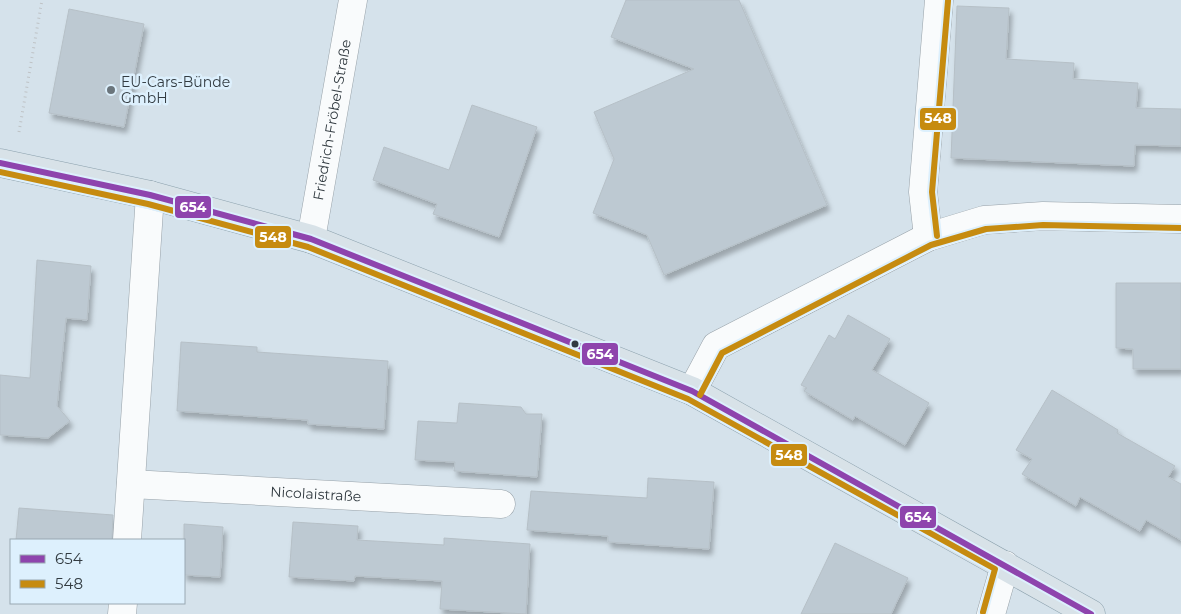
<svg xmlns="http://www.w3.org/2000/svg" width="1181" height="614" font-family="Montserrat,sans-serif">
	<defs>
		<filter id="shadow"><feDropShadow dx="3" dy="5.5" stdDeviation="2.5" flood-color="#0004"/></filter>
	</defs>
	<rect width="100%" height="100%" fill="#d5e2eb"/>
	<!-- building -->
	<path fill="#bdc9d2" stroke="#b6c0c7" filter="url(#shadow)" d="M626,0H739L827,205L664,275L647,235L593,213L614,159L594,112L694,69L611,37Z
		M957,6L1009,8L1006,59L1074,63L1073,79L1138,83L1136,108L1181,109V146L1135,145L1134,166L951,158Z
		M69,9L144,24L124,127L49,113Z
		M472,105L537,127L499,237L433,214L437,204L373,180L384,147L449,170Z
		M37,260L91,266L87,320L66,318L57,406L70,421L48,438L0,435V375L30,378Z
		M1116,283H1181V369H1133V349L1116,348Z
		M848,315L890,339L872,370L929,403L905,445L855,416L853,420L804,391L807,388L801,385L829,335L835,339Z
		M181,342L257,347V352L388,361L384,429L308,424V420L177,411Z
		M1052,390L1118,430L1117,433L1175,466L1168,477L1181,484V540L1146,520L1140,531L1080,497L1076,506L1022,474L1032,459L1016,450Z
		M459,403L521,407L526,414H542L537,477L454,471L455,462L415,460L418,421L457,423Z
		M648,478L714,482L709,549L608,542V536L527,530L531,491L647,498Z
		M19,508L113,515L112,540H16Z
		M293,522L358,526L357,540L444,545V538L530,544L526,614L440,609L442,581L355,576L354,581L289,577Z
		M184,524L223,527L220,577L184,575Z
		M835,543L908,578L891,614H801Z"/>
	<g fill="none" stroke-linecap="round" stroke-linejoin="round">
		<defs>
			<g id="minor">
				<path d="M928,237L923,192L939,0"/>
				<path id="s1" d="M311,239L353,0"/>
				<path d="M692,391L716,346L928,237L984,220L1043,216L1181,219"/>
				<path id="s2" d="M131,484L501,504"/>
				<path d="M127,540L150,195"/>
				<path d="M122,614L123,603"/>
				<path d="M991,614L1005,565"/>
			</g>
			<path id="major" d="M0,163L150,195L311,239L692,391L1091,614"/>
		</defs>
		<!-- minor casing -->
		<use href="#minor" stroke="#97a1a8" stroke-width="29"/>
		<!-- major casing -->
		<use href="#major" stroke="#8ca1ad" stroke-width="29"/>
		<!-- path -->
		<path stroke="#bfc3c6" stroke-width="3" stroke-dasharray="1 4" stroke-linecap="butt" d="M19,132L42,0"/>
		<!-- minor -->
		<use href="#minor" stroke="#f9fbfc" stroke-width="28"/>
		<!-- major -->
		<use href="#major" stroke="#d8e2e8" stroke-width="28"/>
		<defs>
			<path id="bus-1" d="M0,163L150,195L311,239L692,391L1091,614"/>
			<path id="bus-2" d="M0,172L148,204L308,247L688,399L995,569L983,612
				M937,236L932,192L948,1
				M700,395L722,353L931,245L986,229L1043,225L1181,228"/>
		</defs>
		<!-- bus-1 casing -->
		<use href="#bus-1" stroke="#ddf0fd" stroke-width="10"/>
		<!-- bus-2 casing -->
		<use href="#bus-2" stroke="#ddf0fd" stroke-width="10"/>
		<!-- bus-1 -->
		<use href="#bus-1" stroke="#8e44ad" stroke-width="6"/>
		<!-- bus-2 -->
		<use href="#bus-2" stroke="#c68b10" stroke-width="6"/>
	</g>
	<!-- markers -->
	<circle fill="#6b757c" stroke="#ddf0fd" stroke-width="2" cx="111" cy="90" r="5"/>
	<circle fill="#323b41" stroke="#ddf0fd" stroke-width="2" cx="575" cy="344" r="4.5"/>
	<g text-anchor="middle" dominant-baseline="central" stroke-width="5" stroke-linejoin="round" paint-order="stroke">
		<!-- poi labels -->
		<g font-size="14" fill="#323b41" stroke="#ddf0fd" text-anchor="start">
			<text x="121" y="82">EU-Cars-Bünde<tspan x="121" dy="16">GmbH</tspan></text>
		</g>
		<!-- street labels -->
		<g font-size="14" fill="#323b41" stroke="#ddf0fd">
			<text stroke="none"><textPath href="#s1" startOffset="121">Friedrich-Fröbel-Straße</textPath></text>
			<text stroke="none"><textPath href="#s2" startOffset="185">Nicolaistraße</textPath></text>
		</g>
	</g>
	<g stroke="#ddf0fd" stroke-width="2">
		<rect x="919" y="107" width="38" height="24" rx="5" fill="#c68b10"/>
		<rect x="174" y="195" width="38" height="24" rx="5" fill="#8e44ad"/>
		<rect x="254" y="225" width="38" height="24" rx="5" fill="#c68b10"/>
		<rect x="581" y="342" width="38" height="24" rx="5" fill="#8e44ad"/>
		<rect x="770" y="443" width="38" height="24" rx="5" fill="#c68b10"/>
		<rect x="899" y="505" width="38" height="24" rx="5" fill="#8e44ad"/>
	</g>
	<g font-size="14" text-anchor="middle" font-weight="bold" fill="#fff">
		<text x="938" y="123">548</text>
		<text x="193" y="212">654</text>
		<text x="273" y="242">548</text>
		<text x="600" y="359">654</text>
		<text x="789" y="460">548</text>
		<text x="918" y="522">654</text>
	</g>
	<!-- legend -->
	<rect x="10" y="539" width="175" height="65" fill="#ddf0fd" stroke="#99a8b2"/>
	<rect x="20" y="555" width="25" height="8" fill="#8e44ad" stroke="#99a8b2"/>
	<text x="55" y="564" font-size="15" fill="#323b41">654</text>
	<rect x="20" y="580" width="25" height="8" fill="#c68b10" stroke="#99a8b2"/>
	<text x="55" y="589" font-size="15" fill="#323b41">548</text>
</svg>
